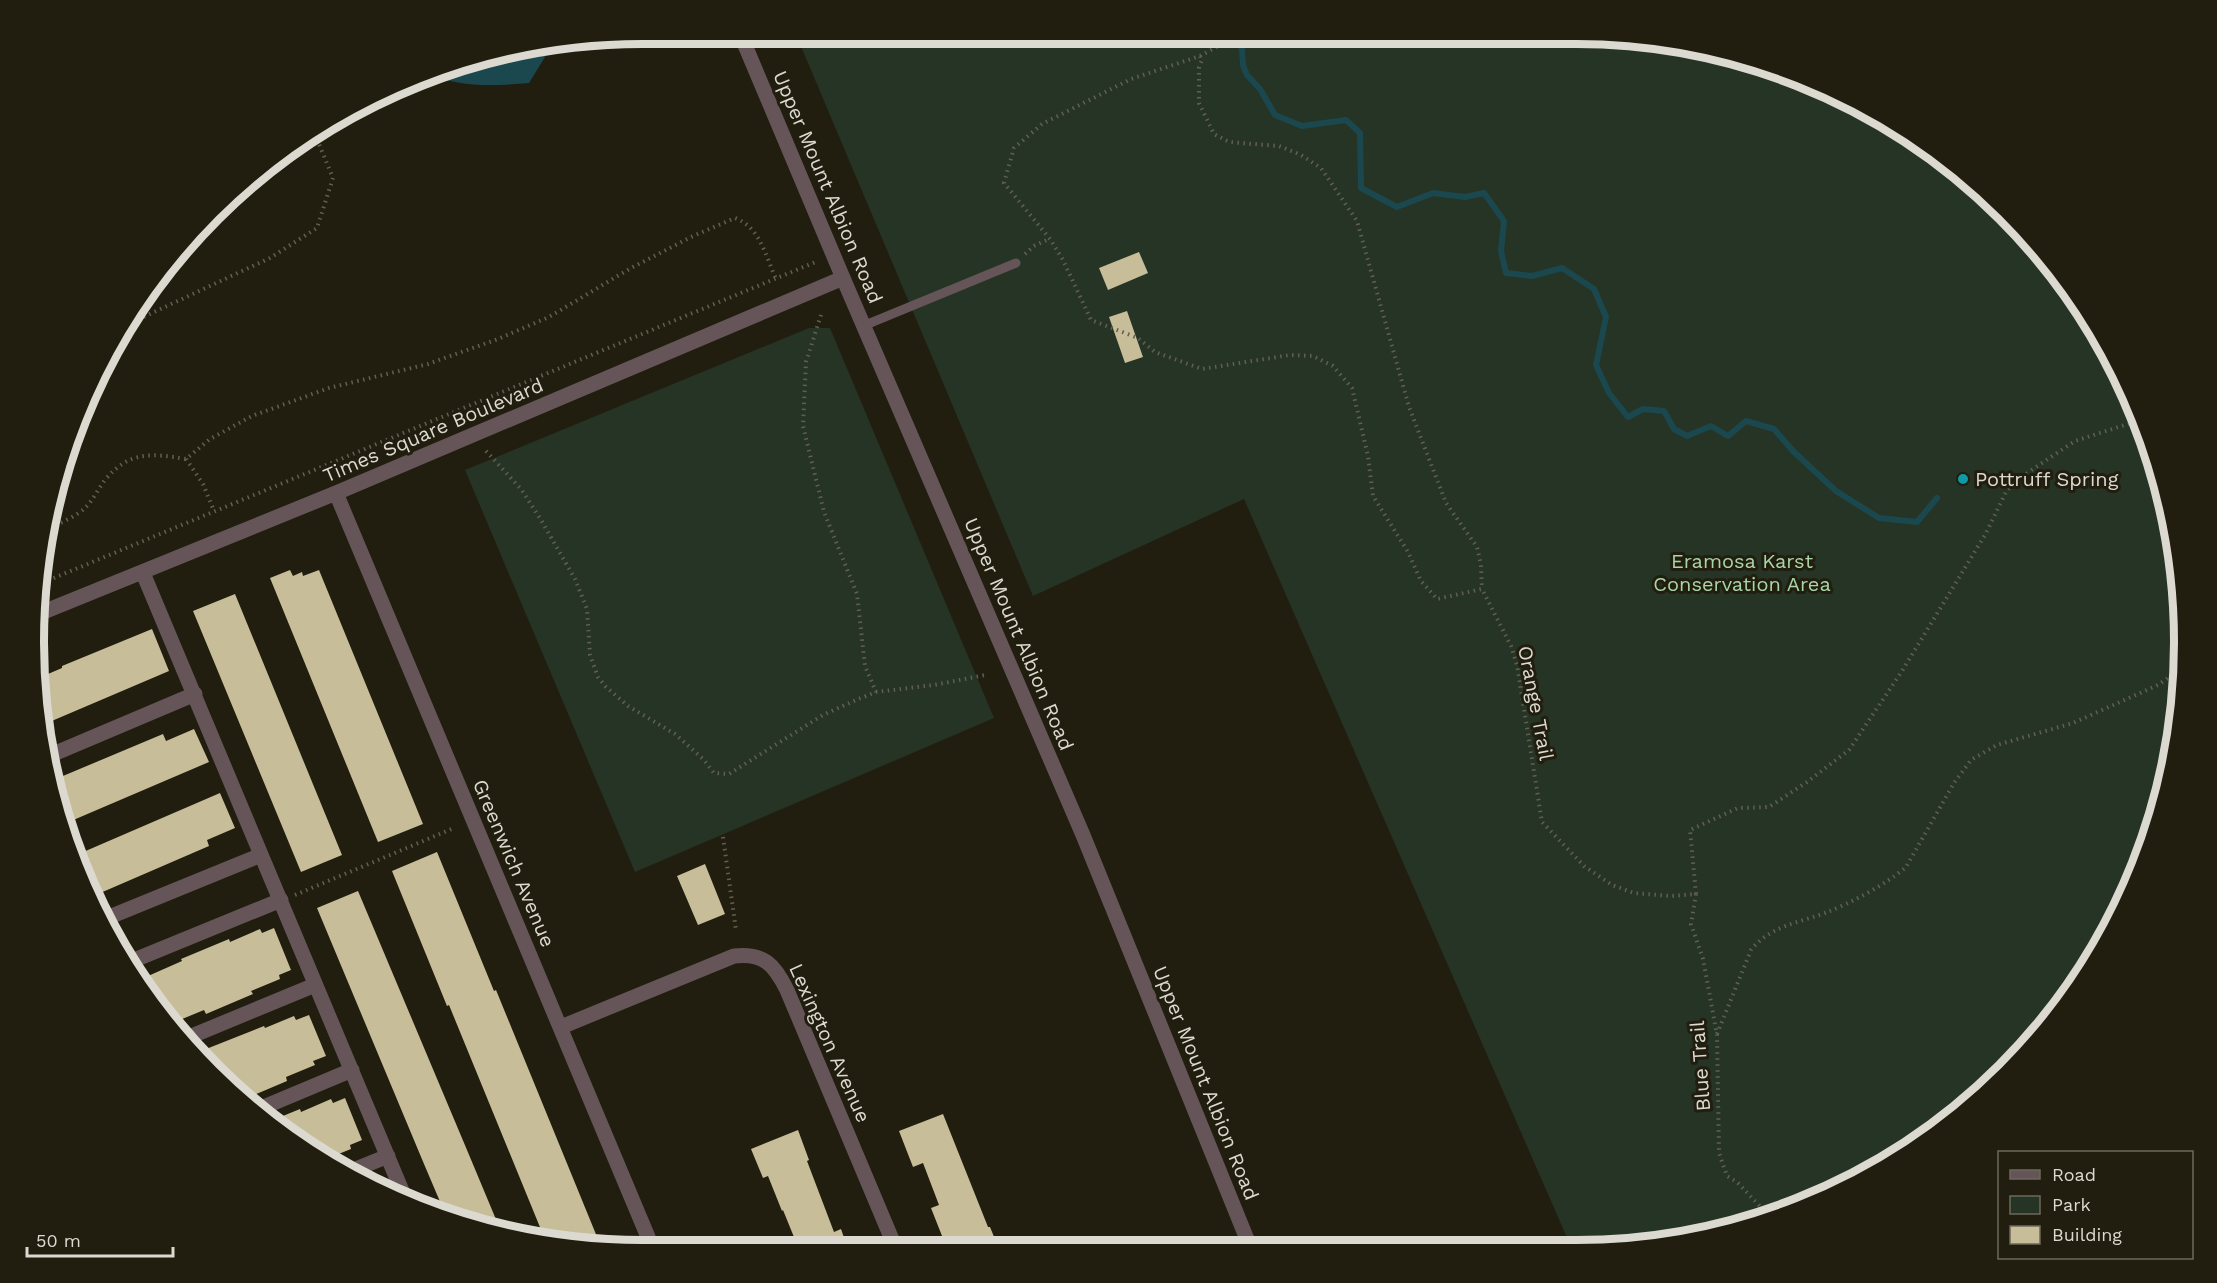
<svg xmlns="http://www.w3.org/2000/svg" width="2217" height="1283" font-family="'Work Sans',sans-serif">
	<rect width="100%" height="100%" fill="#221e0f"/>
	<!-- green -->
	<path fill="#253425" d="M1616,34L1771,65L1913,135L2006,211L2081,303L2138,408L2172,522L2184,641L2172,760L2138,874L2082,979L2006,1072L1880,1168L1771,1218L1616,1249H1572L1244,499L1033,596L800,44L816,37Z
		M809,328H830L994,718L635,872L465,470Z"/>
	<!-- water -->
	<path fill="#1b484f" d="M545,42V57L529,83C493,86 460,88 427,73L446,65Z"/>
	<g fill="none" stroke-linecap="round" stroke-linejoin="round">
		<!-- stream -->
		<path stroke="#1b484f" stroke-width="6" d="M1235,36L1242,49L1243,65L1247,75L1260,89L1275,115L1302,126L1346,120L1360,133L1361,188L1397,207L1433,193L1465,197L1484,193L1504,221L1501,251L1506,273L1532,276L1562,268L1594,289L1606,317L1596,365L1609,393L1628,417L1643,409L1664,411L1674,429L1687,436L1711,426L1728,436L1746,421L1774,429L1793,451L1836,491L1879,518L1917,522L1937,498"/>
	</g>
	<!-- building -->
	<path fill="#c7bd99" d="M1139,252L1148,273L1108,290L1099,268Z
		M1127,311L1143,357L1125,363L1109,317Z
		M290,570L293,576L302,572L303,576L319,570L423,824L378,842L270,578Z
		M235,594L342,855L301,872L193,611Z
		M152,629L169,671L40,726L34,680L62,668V666Z
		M194,729L209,762L64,824L51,781L163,734L166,741Z
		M220,793L235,828L207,840L209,846L91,897L79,874L74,856Z
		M437,852L494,991L496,990L602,1249L544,1237L449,1005L447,1006L392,871Z
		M705,864L725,914L698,925L677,876Z
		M358,891L467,1150L500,1229L447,1218L424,1164L317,908Z
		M274,928L291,970L279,975L280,979L251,991L253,994L206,1014L204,1010L170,1024L139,980L182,961L181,959L229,939L230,942L260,929L262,933Z
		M309,1015L326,1056L313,1061L315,1065L286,1077L287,1081L247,1098L196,1053L264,1026L265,1028L294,1016L296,1020Z
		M345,1098L362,1140L350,1145L351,1149L326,1159L304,1148L273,1120L300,1109L301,1112L331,1099L333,1103Z
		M943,1114L988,1227H990L999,1249H953L950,1239L944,1241L931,1208L939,1205L923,1163L913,1167L899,1131Z
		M798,1130L809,1160L807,1161L834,1232L841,1229L848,1249H795L798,1247L783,1210L782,1211L768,1176L763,1178L751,1149Z"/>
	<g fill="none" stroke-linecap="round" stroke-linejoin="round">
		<!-- path -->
		<path stroke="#625f52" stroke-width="4" stroke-dasharray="1.5 4.5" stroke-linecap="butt" d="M1245,36L1222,44L1200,56L1131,79L1042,124L1014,148L1004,183L1050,239L1063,260L1091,320L1138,338L1155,352L1202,369L1290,355L1313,356L1333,366L1352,388L1368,456L1373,496L1408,552L1421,581L1437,599L1482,589L1511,646L1517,665L1542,822L1584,866L1612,885L1634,893L1671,896L1696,894L1690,830L1738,808L1769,807L1807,782L1849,750L1902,671L1985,535L2007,490L2030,471L2075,441L2131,423H2142
			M1200,56L1202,60L1199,67V103L1214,134L1229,142L1279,146L1301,155L1321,168L1357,221L1409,407L1446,503L1477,547L1481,565L1482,589
			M1025,254L1034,246L1049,239
			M821,315L806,362L803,426L824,512L857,594L865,666L876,692
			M122,327L270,258L317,228L333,178L314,132
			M486,451L521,489L541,520L575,579L587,609L590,655L598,677L606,687L628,706L675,734L703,759L714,773L729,774L823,715L856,700L876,692L934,685L985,675
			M186,459L203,484L214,511
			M45,531C57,524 76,517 86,507C93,500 98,489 105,480C129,451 151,453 186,459L210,439L252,416L329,388L428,364L498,339L549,317L631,268L691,237L735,218C760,227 766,257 776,279
			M37,585L818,261
			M723,837L736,930
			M1696,894L1691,924L1703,959L1717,1035L1719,1153L1727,1176L1737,1182L1771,1218
			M295,895L454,828
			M1717,1034L1751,950C1770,926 1798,923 1825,913C1851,903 1885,885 1906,867L1954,783L1971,760L1997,745L2073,723L2158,685L2181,669"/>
		<!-- service -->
		<path stroke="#655558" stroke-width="9" d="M863,326L1016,263"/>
		<!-- minor -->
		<path stroke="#655558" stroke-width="15" d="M336,493L653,1249
			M143,573L405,1198
			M36,615L336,493L843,278L1083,835L1251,1249
			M44,758L195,694
			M102,920L261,855
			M127,963L281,900
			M561,1027L734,956C764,953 774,964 787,990L896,1249
			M182,1040L315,985
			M259,1109L352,1070
			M351,1171L388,1156"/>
		<!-- tertiary -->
		<path stroke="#655558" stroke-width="15" d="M742,38L843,278"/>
	</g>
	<!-- markers -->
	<circle fill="#0f9aa8" stroke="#221e0f" stroke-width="2" cx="1963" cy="479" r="6"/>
	<g text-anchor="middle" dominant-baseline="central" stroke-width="6" stroke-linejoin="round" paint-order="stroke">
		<!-- street labels -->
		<g font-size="20" fill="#dcdad0" stroke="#221e0f">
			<text transform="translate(828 187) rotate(67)">Upper Mount Albion Road</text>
			<text transform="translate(433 430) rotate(-23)">Times Square Boulevard</text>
			<text transform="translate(1019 634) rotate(67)">Upper Mount Albion Road</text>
			<text transform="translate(1536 703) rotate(79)">Orange Trail</text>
			<text transform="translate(514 863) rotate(67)">Greenwich Avenue</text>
			<text transform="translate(830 1043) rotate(66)">Lexington Avenue</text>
			<text transform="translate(1700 1066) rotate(-94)">Blue Trail</text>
			<text transform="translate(1206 1083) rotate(68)">Upper Mount Albion Road</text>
		</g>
		<!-- poi labels -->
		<g font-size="20" fill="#dcdad0" stroke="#221e0f" text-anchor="start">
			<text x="1975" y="479">Pottruff Spring</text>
		</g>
		<!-- park labels -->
		<g font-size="20" fill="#a8d6a8" stroke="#221e0f">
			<text x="1742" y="561">Eramosa Karst<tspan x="1742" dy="23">Conservation Area</tspan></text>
		</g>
	</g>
	<!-- crop -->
	<path d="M0 0H2217V1283H0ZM642 44H1576A598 598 0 0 1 2174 642V642A598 598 0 0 1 1576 1240H642A598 598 0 0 1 44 642V642A598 598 0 0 1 642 44Z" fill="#221e0f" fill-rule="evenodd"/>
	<path fill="none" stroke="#dcdad0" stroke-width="8" d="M642 44H1576A598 598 0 0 1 2174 642V642A598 598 0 0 1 1576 1240H642A598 598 0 0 1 44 642V642A598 598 0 0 1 642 44Z"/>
	<!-- legend -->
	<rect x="1998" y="1151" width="195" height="108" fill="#221e0f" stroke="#6c695c" stroke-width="1.5"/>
	<rect x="2010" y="1170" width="30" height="9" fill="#655558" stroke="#6c695c" stroke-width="1.5"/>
	<text x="2052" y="1181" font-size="18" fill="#dcdad0">Road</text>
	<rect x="2010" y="1196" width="30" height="18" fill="#253425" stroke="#6c695c" stroke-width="1.5"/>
	<text x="2052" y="1211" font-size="18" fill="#dcdad0">Park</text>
	<rect x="2010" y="1226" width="30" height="18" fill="#c7bd99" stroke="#6c695c" stroke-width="1.5"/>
	<text x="2052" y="1241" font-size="18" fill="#dcdad0">Building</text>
	<!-- scale -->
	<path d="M27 1247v9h146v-9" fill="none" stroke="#dcdad0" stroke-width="3"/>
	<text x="36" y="1247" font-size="18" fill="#dcdad0" stroke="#221e0f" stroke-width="4.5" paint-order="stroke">50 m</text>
</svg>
